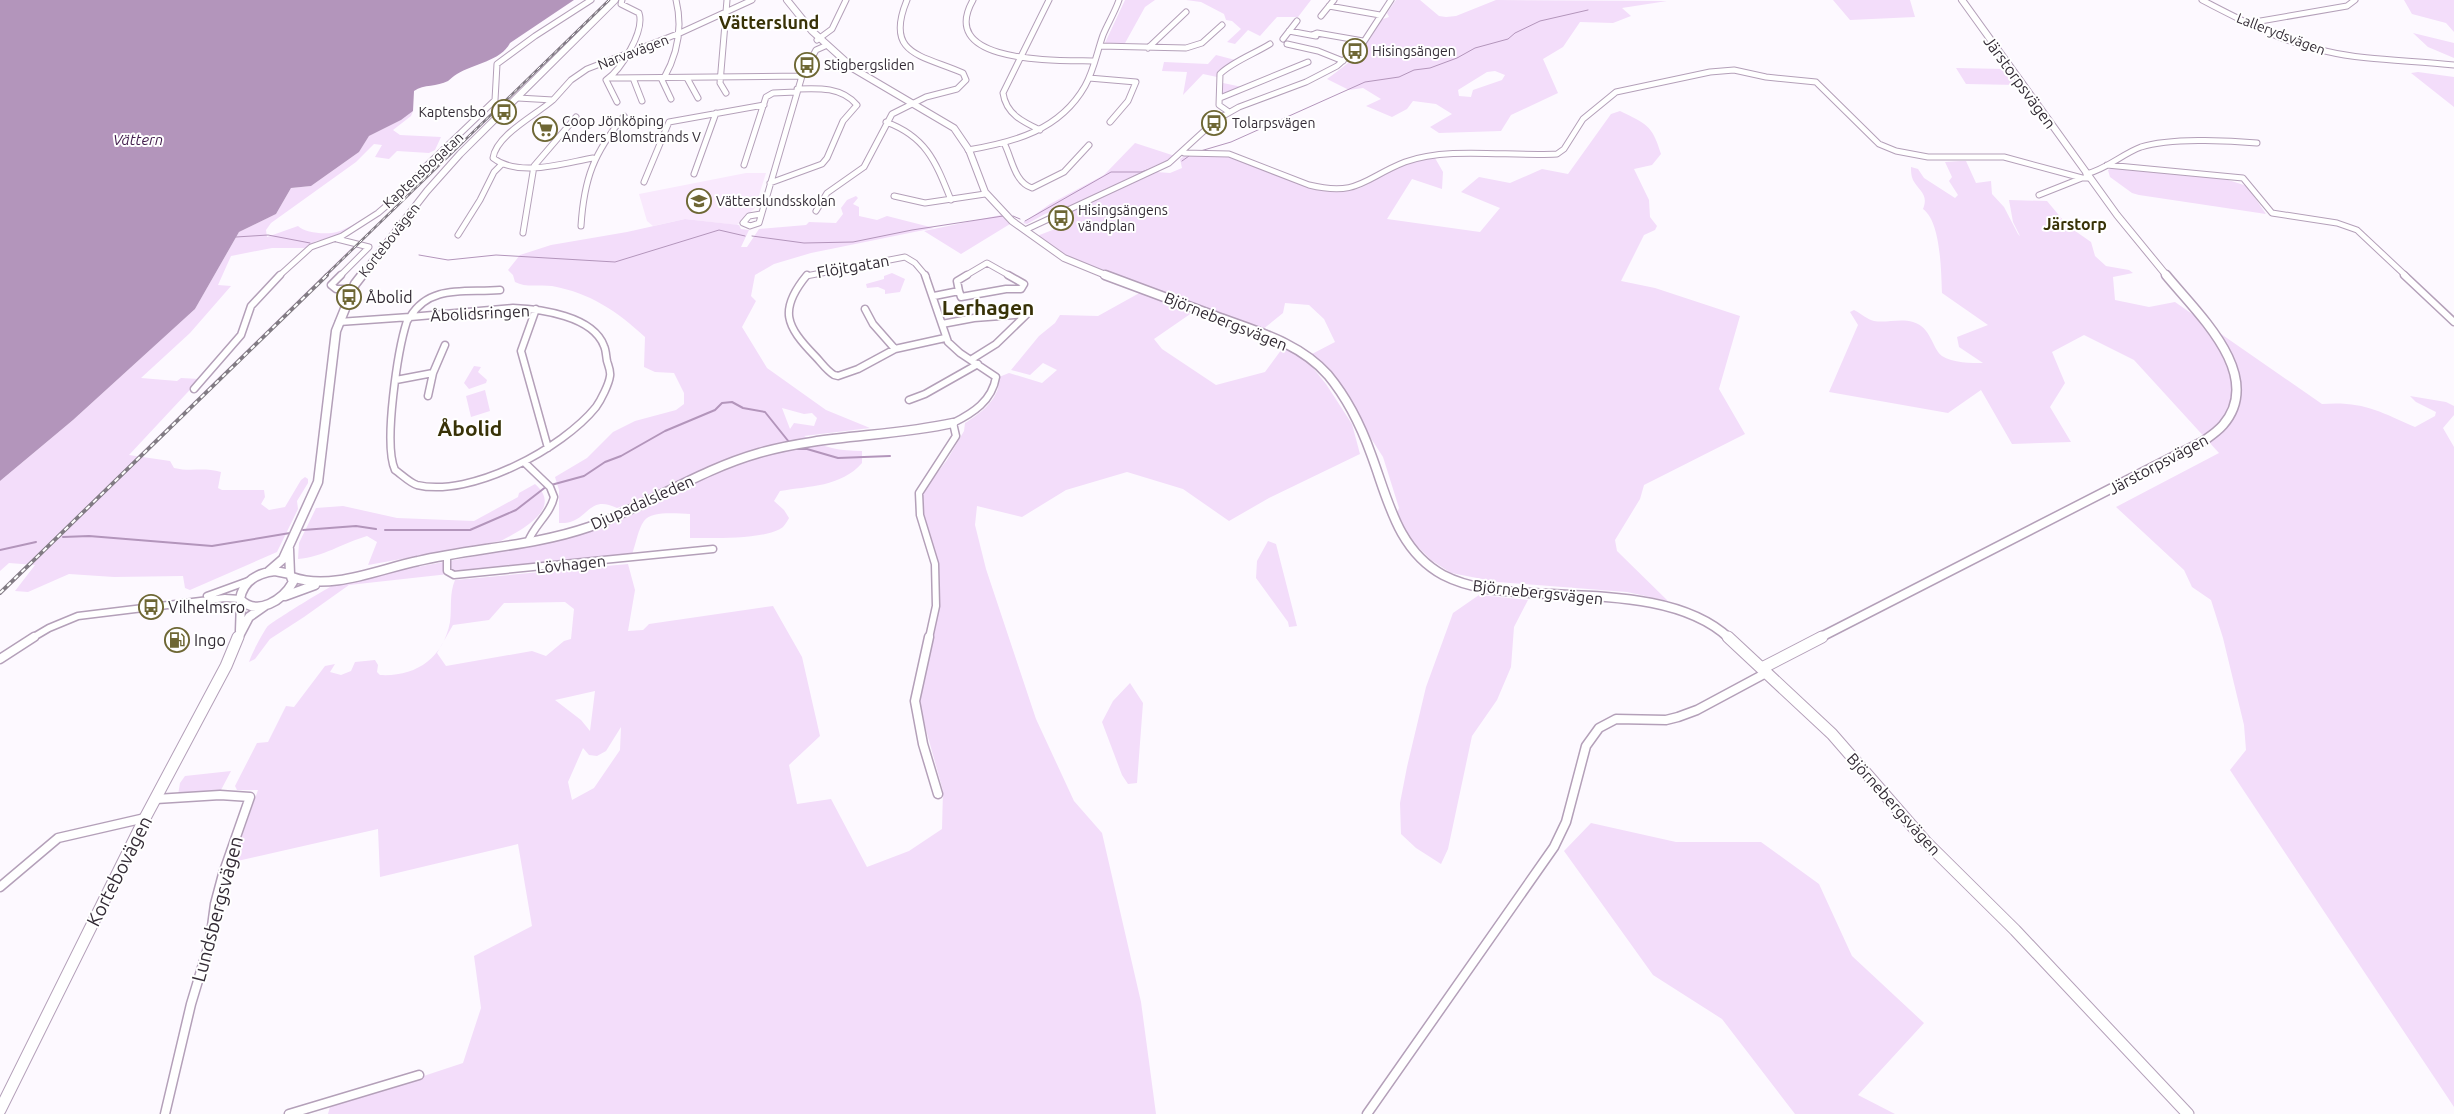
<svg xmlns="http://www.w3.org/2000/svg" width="2454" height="1114" font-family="Ubuntu,sans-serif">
	<rect width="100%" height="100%" fill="#fdf9ff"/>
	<!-- built -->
	<path fill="#f9e9fd" d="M607,0H611L364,240H360Z
		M746,173H766L755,208L737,225L685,219L653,226L647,221L639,194Z
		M354,245L358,246L0,596V590Z"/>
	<!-- green -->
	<path fill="#f3ddfa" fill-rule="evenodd" d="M1125,0H1155L1145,7L1124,45H1104Z
		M1186,0H1311L1298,17H1277L1260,36L1248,30L1235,44L1227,42L1241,29L1232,21L1226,20L1224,14L1201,2Z
		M1396,0H1420L1439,16L1446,17L1456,16L1496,0L1667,1L1622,8L1631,16L1613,23L1580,22L1563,47L1543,59L1558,93L1511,115L1501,131L1439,133L1430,127L1452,114L1436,104L1413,101L1407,109L1392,117L1366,106L1381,99L1363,88L1349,90L1327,79C1352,61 1367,49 1380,20L1389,17L1387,13ZM1495,71L1505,75L1502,80L1473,90L1471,97L1459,96L1458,90L1487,72Z
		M1833,0H1910L1915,17L1850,20Z
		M2404,0H2454V32L2446,23L2412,14Z
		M2413,33L2454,43V58L2428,47Z
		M1216,55L1243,62L1231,64L1223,72V83L1247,88L1218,100L1217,77L1203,74L1183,95L1187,72L1162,71L1164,62L1208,64Z
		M1956,68L2005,69L2017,85L1966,84Z
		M2418,72L2454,77V107L2411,73Z
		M413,111L411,116L393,130L400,135L441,137L435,150L429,153L397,151L389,159L375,157L382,145L374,144L356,162L271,223L266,230L267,237L298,226C306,234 330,235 340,231C351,227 362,219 372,214L336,237L316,241L306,248H272L231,256L218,285L231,286L190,333L141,378L177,381L181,378L200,379L129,455L170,461L174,468C190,472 204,467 221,472L218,488L222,490H264L265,497L261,504L269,510L285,507L301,480L305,477L308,479V483L297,501L298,509L277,552L190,590L185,588L183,576L114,577L69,574L28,592L15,591L35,565L9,563L0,571V481L73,420L195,309L239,232L276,214L291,188L311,186L359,152L369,136L401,120Z
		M1620,111C1646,124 1652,124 1661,154L1652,165L1634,169L1649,200L1650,217L1657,226L1655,230L1644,235L1621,281L1655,288L1740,316L1719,389L1745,434L1644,485L1640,499L1615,540L1617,551L1668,601L1627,592L1498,582L1451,573L1431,560L1408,537L1397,513L1399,508L1383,457L1330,375L1310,355L1335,342L1324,319L1309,305L1285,303L1283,313L1262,330L1069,258L1037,236L1055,229L1071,212L1156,172L1170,173L1182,168L1180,159L1184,156C1202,153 1223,153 1241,159C1274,169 1307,191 1343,191C1361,191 1370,183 1384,173C1397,163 1419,160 1435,158L1443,172L1442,189L1412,179L1387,219L1480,232L1500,208L1461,192L1479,177L1510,183L1542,169L1568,174L1611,114Z
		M1135,143L1175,156L1149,172L1068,208H1061L1045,214L1027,224L1023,223L1050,204L1104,175Z
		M1960,161H1966L1976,183L1991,181L1992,194L2004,207L2018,234L2020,236L2013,222L2009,200L2047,201L2068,226L2091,242L2095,256L2106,266L2129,270L2133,273L2113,277L2115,300L2149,307L2175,302L2322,404C2362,401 2379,411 2415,427L2435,416L2436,412L2416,402L2410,396L2446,402L2454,406V415L2443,428L2454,447V1107L2230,770L2246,750L2244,725L2223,638L2211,600L2192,587L2184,570L2116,507L2219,453L2134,360L2084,335L2052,352L2065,383L2050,407L2071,442L2012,444L1981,390L1948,413L1829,392L1858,325L1850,312L1854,310C1860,313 1868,320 1874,321C1887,323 1900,318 1913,322C1932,328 1931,347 1942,356C1952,363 1972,363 1983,363L1959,347L1957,337L1988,325L1942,293C1941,271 1941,222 1923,209C1929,194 1919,191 1913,180C1911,176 1911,171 1911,167L1918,169L1924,178L1955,198L1958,195L1949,181L1952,177L1945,162Z
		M2113,167L2219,177L2247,186L2266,214L2139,195L2132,193L2110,177L2108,170Z
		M856,196L858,198L853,204L859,207V216L877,220L887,216L934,228L811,253L774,264L755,275L751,296L756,301L742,327L767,368L826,410L870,428L804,436C822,448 841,451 862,451V463C841,487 809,486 780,491L774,501L784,510L789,518C788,520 785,525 783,527C767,540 710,538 690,538V514C678,514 652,510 644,521C638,529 636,544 632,554L349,585L304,617L270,639L255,659L249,662C252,653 261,636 267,627C271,622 332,585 341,581L558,541L608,524L684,486L675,481L642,499L617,508C586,493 589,525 559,523V490L555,477L587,458L613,432L635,421L676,410L684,404V393L674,373L655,372L644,367L645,337C617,311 590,293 552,286C540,284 526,288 515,282L513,275L508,270L520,255L551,245L627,232L685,219L739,225L741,229L749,230L741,247H747L759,229L806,225L809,222L836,223L843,214L841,208L847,200ZM782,408L804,414L812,413L817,418L814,426L794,423L790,429Z
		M1001,215L1010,224L961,254L924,231Z
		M892,273L905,279L900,292L885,294V290L878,287L867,288L866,284L884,279V276Z
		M1143,291L1196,310L1154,339L1162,349L1216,385L1265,372L1284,346L1309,363L1326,384L1352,424L1360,454L1269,498L1229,521L1183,489L1127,472L1066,490L1022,517L977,506L975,525L986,569L1036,719L1074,801L1102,833L1141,1002L1156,1114H328L330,1107L463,1063L481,1008L474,956L532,926L518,844L380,877L378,829L233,862L258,790H237L235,786L257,743L268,742L286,706L294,707L325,666L335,664L330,672L341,675L351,671L355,662L375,660L378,665L377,672L380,675C415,677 443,659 450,622C452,608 449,594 455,580L628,564L635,590L628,631L643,630L649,624L773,606L802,657L820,736L789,765L797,804L831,799L867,867L909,851L942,829L943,791L918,701L931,645L938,564L922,514L921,494L947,460L964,431L965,423C981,413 1001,398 999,377L1009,373L1042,383L1057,370L1043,363L1030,375L1011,370L1039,336L1055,323L1060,315L1098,316ZM565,602L574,609L571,639L564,641L546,656L532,651L446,666L437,653L453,625L489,620L504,603ZM595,691L590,731L581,720L555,700ZM621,727L620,750L594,788L572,800L568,782L583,748L589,755L597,756L606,751Z
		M474,366L481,367L478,372L487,380L486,383L469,389L464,383Z
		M485,390L490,411L471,417L466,396Z
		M535,484C564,509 521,530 501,541L368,565L377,542L367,536C343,543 323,557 298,559L299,543L316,508L343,506L397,518L474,521L518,497L519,493Z
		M1268,541L1276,544L1297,626L1289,627L1288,622L1256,578L1257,561Z
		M1479,595L1528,600L1514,627L1511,667L1497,700L1472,736L1448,849L1441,864L1416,848L1401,834L1400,803L1407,767L1426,687L1453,613Z
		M1130,683L1143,703L1137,783L1128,784L1122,775L1102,722L1113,701Z
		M231,771L221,790L178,795L180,783L185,776Z
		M1591,823L1676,842H1761L1819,884L1852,956L1924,1023L1858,1095L1895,1114H1795L1722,1019L1653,975L1564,851Z"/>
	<!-- water -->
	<path fill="#b395bb" d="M0,0H574L510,43C501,61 473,64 457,74C453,76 451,79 448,81C437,87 424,84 414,91L413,111L401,120L369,136L359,152L311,186L291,188L276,214L239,232L195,309L73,420L0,481Z"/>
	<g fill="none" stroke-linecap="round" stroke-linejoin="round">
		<!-- stream-far1 -->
		<path stroke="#b395bb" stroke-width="1" d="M1197,152L1231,142L1365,82L1399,77L1414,70L1430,68L1457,58L1475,48L1508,39L1515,33L1540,21L1588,10
			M1182,161L1189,156
			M1013,216L1020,219
			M1025,221L1111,172H1141L1150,169
			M752,236L804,243L853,242L912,230L1003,216
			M236,237L268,235L310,243
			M419,255L448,260L496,255L615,262L719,230L745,236"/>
		<!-- stream -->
		<path stroke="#b395bb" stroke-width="2" d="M794,449H807L838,458L890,456
			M551,485L584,476L605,462L621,456L665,431L715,410L722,403L732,402L743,408L765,412L789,442
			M303,530L356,526L376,529
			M385,530H470L516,510L547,486
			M63,537L89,536L212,546L290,533
			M0,550L36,542"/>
		<defs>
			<path id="minor-far2" d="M973,0C936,65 1059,60 1094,61
				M2202,0C2241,20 2281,42 2325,51C2367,61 2411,60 2454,65
				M1329,6L1380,15
				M1321,16L1334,0
				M2249,23L2347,6L2355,0
				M1289,31L1316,36
				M1312,35L1317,33L1363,41
				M1283,39L1297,21
				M817,40L832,29L846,0
				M1287,44L1318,51L1343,61
				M1100,46L1186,48L1202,43L1222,25
				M1148,48L1186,12
				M610,78L802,76
				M633,78L642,101
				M661,78L671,99
				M664,78C678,53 683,28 676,0
				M687,78L698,98
				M1089,78L1136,82L1128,101L1110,122
				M726,93L720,83L727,0
				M518,98L553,100L571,80L587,69L680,33L752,0
				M1220,98L1308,62
				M553,100C536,115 496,135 493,158C519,178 564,163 593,158
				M617,102L606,80C621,70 645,31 639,13L621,4L622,0
				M1229,112L1219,105L1220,74C1232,62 1254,54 1270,44
				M886,122C927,137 936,163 951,200
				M1040,130C1023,122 1006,114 1003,93L1049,0
				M1004,143C1012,158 1014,182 1032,188L1064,172L1089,145
				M968,150C1015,142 1060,130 1085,86C1094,70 1097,52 1103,35C1108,23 1115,12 1119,0
				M1184,153L1229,154L1309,185C1359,197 1364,178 1405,162C1449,146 1510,157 1557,154L1564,149L1583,119L1616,92L1710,72L1734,70L1766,77L1816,82L1879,144L1896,151L1928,157H2004L2082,178H2090
				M744,165L766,97L773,93L796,92
				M2107,165L2243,178L2272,213L2337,223L2357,230L2406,276
				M694,174L716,113
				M2086,174C2107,169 2122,154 2141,147C2169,138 2227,140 2257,143
				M644,182L669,122L764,105
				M770,183L822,164L827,158L843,121L857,105C842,87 819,88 797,89
				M2039,195L2082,178
				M894,196L925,203L985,194
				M816,211L827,193L864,167L892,114L926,97L957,89L966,80L963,73C922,55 884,55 907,0
				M761,214L749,216L743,223L750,226L759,223L802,76L816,50L825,46
				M581,226C584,178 594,153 624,116
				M1025,230L1169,163L1216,120L1239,107L1306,82L1337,66L1363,43L1391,0
				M523,233L534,166L576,117
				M458,235L480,200L494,172L501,165
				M337,239L369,247L340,276
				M279,276L311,247L342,236L378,213L406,189L423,169L495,100L497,64L535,36L591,0
				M806,276L905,257L915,263L926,276
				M965,276L987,263L1010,276"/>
			<path id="minor-far1" d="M341,275L331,285L336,289H352
				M807,275C778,310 786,326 815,356C821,362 826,370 834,375L838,376L858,369L895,349L945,338
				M925,275L948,342L960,353L996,377C992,401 973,413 953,423L956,436L919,493L920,515L935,564L936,606L929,638
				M2404,275L2454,322
				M959,291L961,297L1006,289H1021L1024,284L1008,275
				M959,291L957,281L967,275
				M934,296L959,291
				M513,308C541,309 593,316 604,346C606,350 606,356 607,361C608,365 611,371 610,376C609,384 601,400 596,407C563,448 471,498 417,485C410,483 401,474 395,470C383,444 398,349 407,321L410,317Z
				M536,309L521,351L548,448
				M865,309L873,324L895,349
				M410,317C430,284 466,293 500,290
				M339,322L410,317
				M942,324L974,318L1027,314L996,344L972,359
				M433,373L445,345
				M396,380L433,373L428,396
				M194,389L241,335L251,306L280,275
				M909,400L925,394L978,364
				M525,463L550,487L554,497C550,515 534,525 528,542
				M447,556V571L454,575L713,549
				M207,596L251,580
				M32,638L49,628L78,616L225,598L240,599"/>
			<path id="minor" d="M929,637L915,701L923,744L938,794
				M0,659L34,637
				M156,799L220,795L250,797L223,874L215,904L210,941L191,1004L165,1114
				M0,887L58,838L145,818
				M289,1114L419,1075
				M1367,1114L1554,847L1566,822L1586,746L1599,728L1616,719L1666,720L1678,717L1697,710L1766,673"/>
			<path id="tertiary-far2" d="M787,0L812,31L854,69L954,128L969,150L985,192L1012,221L1064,258L1108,276
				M1962,0L2117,215L2167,276
				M361,276L427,191L460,154L615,0"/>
			<path id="tertiary-far1" d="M1105,275C1142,289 1178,302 1215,316C1255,331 1299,342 1328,375C1347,398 1361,426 1371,454C1388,499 1397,550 1443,575C1470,589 1501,591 1531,593C1593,597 1681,593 1729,638
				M289,549L290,574
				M275,571L290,574L293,582C283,600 257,617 240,599C243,581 258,573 275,571Z
				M268,572L283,559L318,482L336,331L355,284L362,275
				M292,577C331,591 379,569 418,561C474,548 534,546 589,527C647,506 699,470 759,453C822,435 889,437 953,423
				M285,596L315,585
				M240,631L241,601
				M238,638L249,617L266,605
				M1819,638L2202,442C2209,437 2217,432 2223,425C2266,375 2196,312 2166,275"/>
			<path id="tertiary" d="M1728,637L1832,734L1926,842L2015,930L2188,1114
				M1762,668L1822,637
				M0,1110L145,818L226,666L238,637"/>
		</defs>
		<!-- minor-far2 casing -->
		<use href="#minor-far2" stroke="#b4a0b9" stroke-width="7"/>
		<!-- minor-far1 casing -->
		<use href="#minor-far1" stroke="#b4a0b9" stroke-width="9"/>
		<!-- minor casing -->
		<use href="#minor" stroke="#b4a0b9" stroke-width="11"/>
		<!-- tertiary-far2 casing -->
		<use href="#tertiary-far2" stroke="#b4a0b9" stroke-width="8"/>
		<!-- tertiary-far1 casing -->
		<use href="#tertiary-far1" stroke="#b4a0b9" stroke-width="11"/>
		<!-- tertiary casing -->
		<use href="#tertiary" stroke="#b4a0b9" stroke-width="13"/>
		<!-- minor-far2 -->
		<use href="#minor-far2" stroke="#fff" stroke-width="5"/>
		<!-- minor-far1 -->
		<use href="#minor-far1" stroke="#fff" stroke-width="6"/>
		<!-- minor -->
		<use href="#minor" stroke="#fff" stroke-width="8"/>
		<!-- tertiary-far2 -->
		<use href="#tertiary-far2" stroke="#fff" stroke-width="6"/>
		<!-- tertiary-far1 -->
		<use href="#tertiary-far1" stroke="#fff" stroke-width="8"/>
		<!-- tertiary -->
		<use href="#tertiary" stroke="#fff" stroke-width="11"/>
		<defs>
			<path id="rail-far1" d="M325,276L609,0"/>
			<path id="rail" d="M0,593L327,275"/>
		</defs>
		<!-- rail-far1 casing -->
		<use href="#rail-far1" stroke="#817b83" stroke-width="2.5"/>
		<!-- rail casing -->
		<use href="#rail" stroke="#817b83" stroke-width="4"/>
		<!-- rail-far1 -->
		<use href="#rail-far1" stroke="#fff" stroke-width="1" stroke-dasharray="4" stroke-linecap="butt"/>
		<!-- rail -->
		<use href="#rail" stroke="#fff" stroke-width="2" stroke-dasharray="5" stroke-linecap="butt"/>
	</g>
	<!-- icons -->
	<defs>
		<symbol id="bus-ring" viewBox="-11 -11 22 22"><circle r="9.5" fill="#fff" stroke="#6e6734" stroke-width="1.5"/><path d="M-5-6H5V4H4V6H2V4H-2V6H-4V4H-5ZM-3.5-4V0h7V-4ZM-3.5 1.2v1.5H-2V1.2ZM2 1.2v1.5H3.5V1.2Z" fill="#6e6734"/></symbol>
		<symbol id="supermarket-ring" viewBox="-11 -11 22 22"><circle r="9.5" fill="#fff" stroke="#6e6734" stroke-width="1.5"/><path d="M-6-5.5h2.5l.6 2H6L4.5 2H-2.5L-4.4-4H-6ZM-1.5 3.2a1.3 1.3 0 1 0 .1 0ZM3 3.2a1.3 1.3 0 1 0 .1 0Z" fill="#6e6734"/></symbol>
		<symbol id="school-ring" viewBox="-11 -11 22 22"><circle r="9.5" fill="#fff" stroke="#6e6734" stroke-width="1.5"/><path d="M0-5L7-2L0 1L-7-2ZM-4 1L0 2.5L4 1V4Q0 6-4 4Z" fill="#6e6734"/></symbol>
		<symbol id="fuel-ring" viewBox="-11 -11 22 22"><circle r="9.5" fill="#fff" stroke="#6e6734" stroke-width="1.5"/><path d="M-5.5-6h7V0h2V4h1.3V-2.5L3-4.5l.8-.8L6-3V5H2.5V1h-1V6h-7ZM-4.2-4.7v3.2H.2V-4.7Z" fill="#6e6734"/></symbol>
	</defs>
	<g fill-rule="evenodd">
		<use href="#bus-ring" x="1341" y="37" width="28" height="28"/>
		<use href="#bus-ring" x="793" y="51" width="28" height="28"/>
		<use href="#bus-ring" x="490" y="98" width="28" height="28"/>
		<use href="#bus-ring" x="1200" y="109" width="28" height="28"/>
		<use href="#supermarket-ring" x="531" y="115" width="28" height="28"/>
		<use href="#school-ring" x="685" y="187" width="28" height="28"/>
		<use href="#bus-ring" x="1047" y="204" width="28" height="28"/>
		<use href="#bus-ring" x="335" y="283" width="28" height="28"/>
		<use href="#bus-ring" x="137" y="593" width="28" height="28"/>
		<use href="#fuel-ring" x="163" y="626" width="28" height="28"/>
	</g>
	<g text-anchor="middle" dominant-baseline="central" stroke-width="4" stroke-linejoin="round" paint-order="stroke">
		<!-- far-street labels -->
		<g font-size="14" fill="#332b35" stroke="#fff">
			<text transform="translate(2281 34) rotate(21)">Lallerydsvägen</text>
			<text transform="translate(633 52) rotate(-21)">Narvavägen</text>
			<text transform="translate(423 170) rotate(-43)">Kaptensbogatan</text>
			<text transform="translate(389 240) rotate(-52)">Kortebovägen</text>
		</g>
		<!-- far-poi labels -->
		<g font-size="14" fill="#332b35" stroke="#fff" text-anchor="start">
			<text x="1372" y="51">Hisingsängen</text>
			<text x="824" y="65">Stigbergsliden</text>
			<text x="486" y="112" text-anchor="end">Kaptensbo</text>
			<text x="562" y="121">Coop Jönköping<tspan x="562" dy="16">Anders Blomstrands V</tspan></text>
			<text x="1232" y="123">Tolarpsvägen</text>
			<text x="716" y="201">Vätterslundsskolan</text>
			<text x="1078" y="210">Hisingsängens<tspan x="1078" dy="16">vändplan</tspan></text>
		</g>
		<!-- far-water labels -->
		<g font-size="15" font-style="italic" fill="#421c4c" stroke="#fff">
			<text x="138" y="139">Vättern</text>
		</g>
		<!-- street labels -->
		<g font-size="16" fill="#332b35" stroke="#fff">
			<text transform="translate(2020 82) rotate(54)">Järstorpsvägen</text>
			<text transform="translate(853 266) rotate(-10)">Flöjtgatan</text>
			<text transform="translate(480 313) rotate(-3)">Åbolidsringen</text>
			<text transform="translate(1226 321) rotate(22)">Björnebergsvägen</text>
			<text transform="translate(2158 464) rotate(-28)">Järstorpsvägen</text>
			<text transform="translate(642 502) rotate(-24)">Djupadalsleden</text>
			<text transform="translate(571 564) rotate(-6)">Lövhagen</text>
			<text transform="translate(1538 592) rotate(6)">Björnebergsvägen</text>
			<text transform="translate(1894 804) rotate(48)">Björnebergsvägen</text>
		</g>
		<!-- far-quarter labels -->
		<g font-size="16" font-weight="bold" fill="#383207" stroke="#fff">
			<text x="2075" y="224">Järstorp</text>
		</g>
		<!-- poi labels -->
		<g font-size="16" fill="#332b35" stroke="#fff" text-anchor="start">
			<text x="366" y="297">Åbolid</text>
			<text x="168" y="607">Vilhelmsro</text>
			<text x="194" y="640">Ingo</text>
		</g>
		<!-- far-district labels -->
		<g font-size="18" font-weight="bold" fill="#383207" stroke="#fff">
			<text x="769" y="22">Vätterslund</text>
		</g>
		<!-- near-street labels -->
		<g font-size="19" fill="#332b35" stroke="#fff">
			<text transform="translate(119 871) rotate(-63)">Kortebovägen</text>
			<text transform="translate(217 909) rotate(-75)">Lundsbergsvägen</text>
		</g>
		<!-- district labels -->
		<g font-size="21" font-weight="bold" fill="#383207" stroke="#fff">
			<text x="988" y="307">Lerhagen</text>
			<text x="470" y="428">Åbolid</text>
		</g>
	</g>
</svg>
